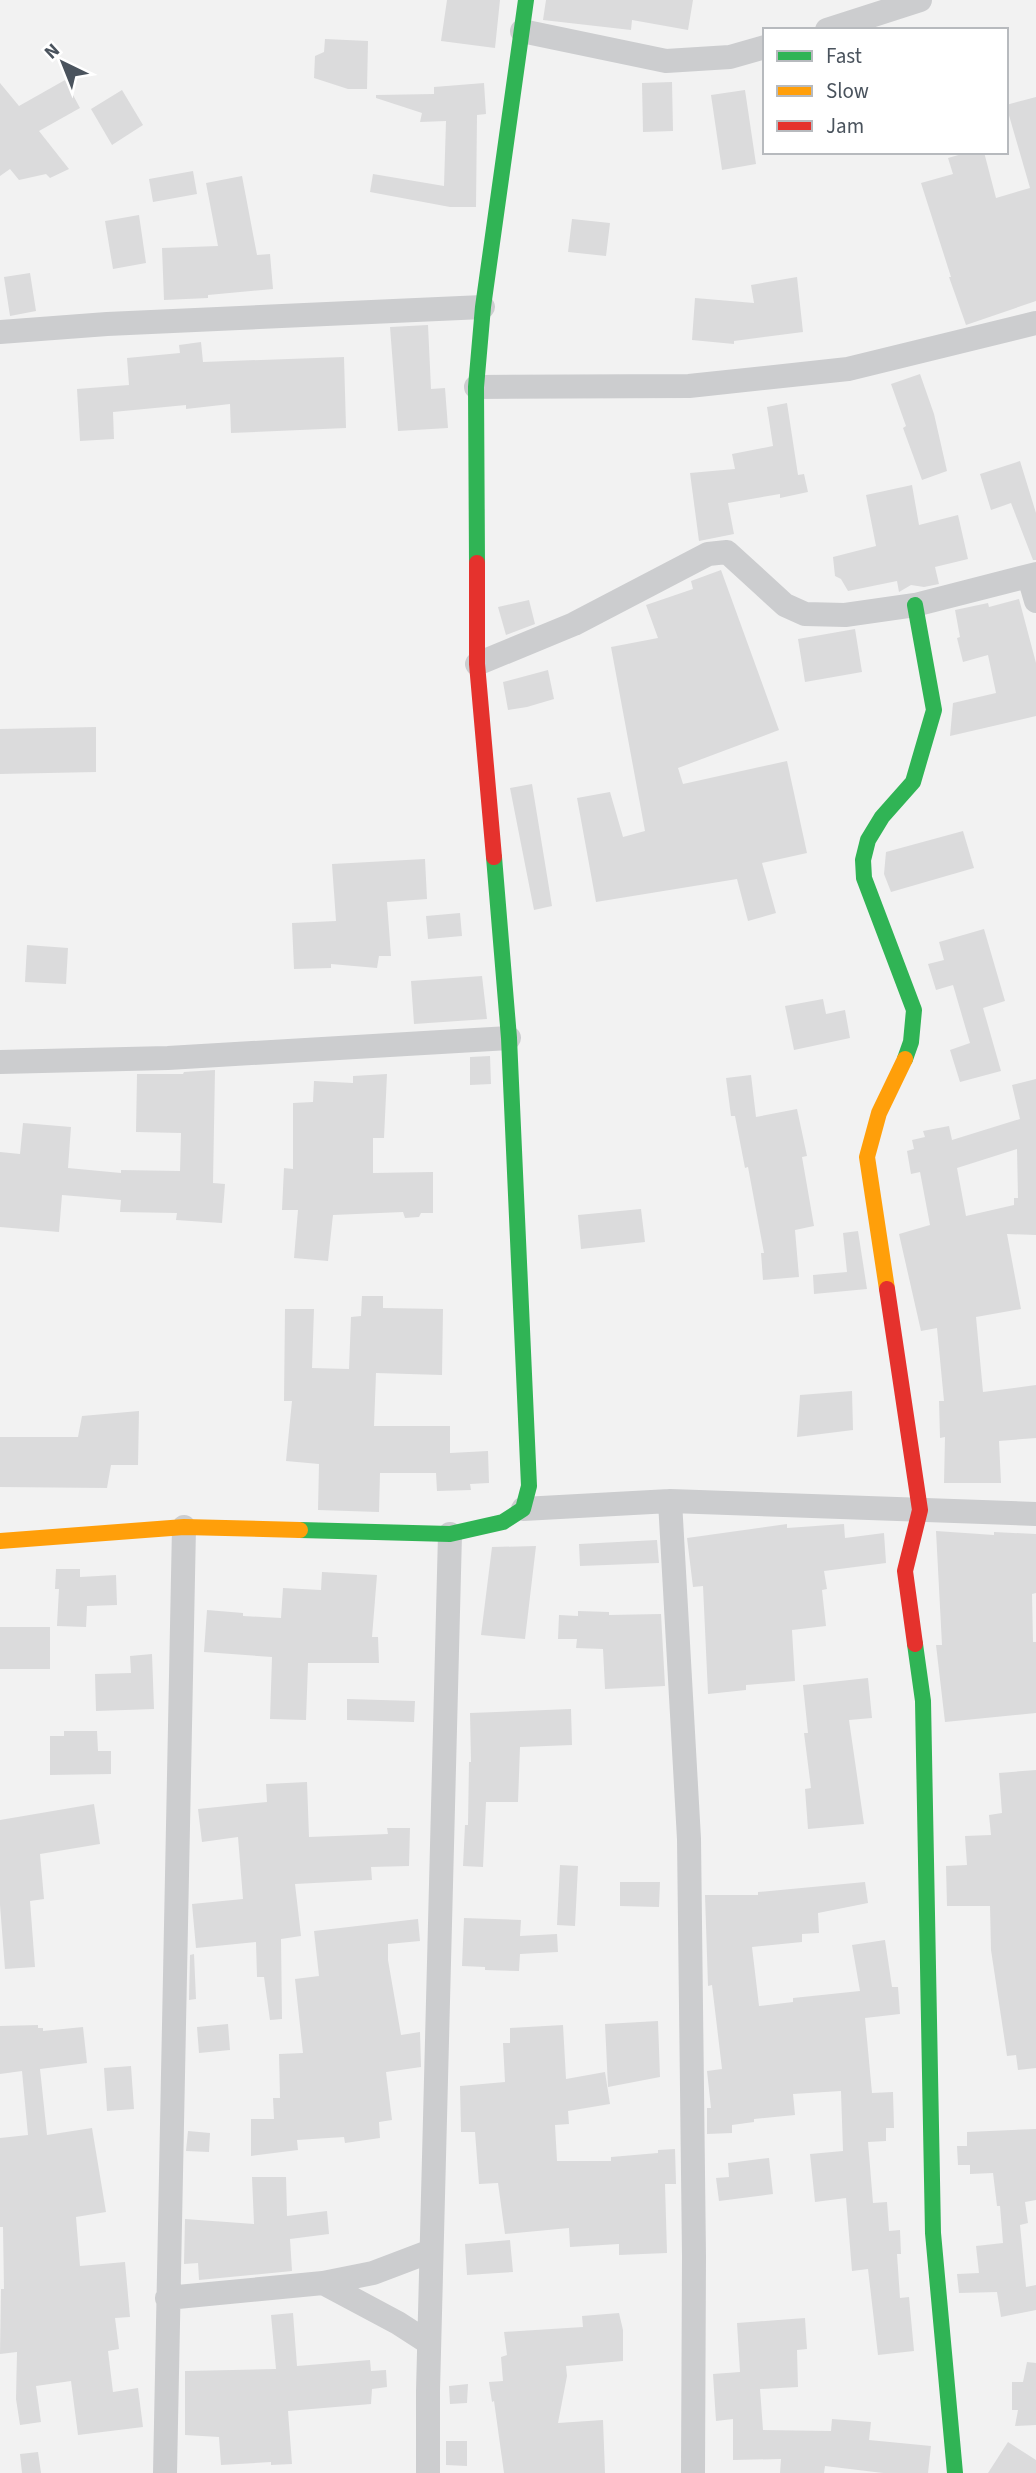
<svg xmlns="http://www.w3.org/2000/svg" width="1036" height="2473" font-family="'Source Sans 3',sans-serif">
	<rect width="100%" height="100%" fill="#f2f2f2"/>
	<!-- building -->
	<path fill="#dbdbdc" fill-rule="evenodd" d="M447,0H500L495,48L441,41Z
		M546,0H693L688,30L632,20L631,30L543,20Z
		M325,39L368,41L367,89H348L314,78L315,56L324,52Z
		M65,80L80,108L39,131L69,169L50,178L46,174L19,180L10,169L0,176V83L19,106Z
		M672,82L673,131L643,132L642,83Z
		M484,83L486,114L477,115L476,207H450L370,192L373,174L444,186L446,121L420,122L422,113L376,98V95L434,94V87Z
		M122,90L143,125L112,145L91,109Z
		M745,90L756,164L722,170L711,95Z
		M1036,97V301L966,325L949,277H951L921,183L953,174L948,158L969,152H984L996,198L1030,188L1006,105Z
		M193,171L197,194L153,202L149,179Z
		M242,176L257,255L270,254L273,289L208,295V298L164,300L162,248L218,246L206,183Z
		M139,215L146,263L113,269L105,221Z
		M572,219L610,223L606,256L568,252Z
		M30,273L36,311L10,316L4,277Z
		M797,277L803,332L734,341V344L692,340L695,298L754,303L751,285Z
		M428,325L431,389L445,388L448,428L398,431L390,327Z
		M201,342L203,362L344,357L346,428L231,433L230,404L186,409V405L113,412L114,439L80,441L77,389L129,385L127,358L180,353L179,345Z
		M920,374L934,414L947,471L922,480L903,428L906,426L891,384Z
		M787,403L798,475L804,474L808,492L780,498V494L728,503L734,534L699,541L690,473L735,469L732,454L773,446L767,407Z
		M1020,461L1036,513V560H1033L1011,503L991,510L980,474Z
		M912,485L919,525L958,515L968,559L935,567L939,584L924,587L911,585L899,592L897,581L848,591L841,579L835,576L833,557L876,546L866,495Z
		M721,570L779,730L678,768L683,784L787,761L807,853L762,863L776,913L748,921L737,879L596,902L577,798L610,792L623,837L645,831L611,647L658,638L646,605L693,589L691,581Z
		M1019,599L1036,663V716L950,736L953,703L996,693L988,655L963,662L957,638L960,637L955,610L988,603L989,607Z
		M529,600L535,624L506,635L498,607Z
		M855,629L862,672L805,682L798,639Z
		M548,670L554,699L527,707L508,710L503,682Z
		M96,727V772L0,774V729Z
		M532,784L552,906L534,910L510,788Z
		M963,831L974,868L891,892L884,874L886,852Z
		M425,859L427,899L387,902L391,956H379L377,968L331,964V968L294,969L292,923L336,921L332,864Z
		M460,913L462,936L428,939L426,916Z
		M984,929L1005,1001L983,1008L1001,1071L960,1082L950,1050L970,1043L953,985L936,990L928,964L944,960L939,942Z
		M27,945L68,948L66,984L25,982Z
		M482,976L487,1019L414,1024L411,981Z
		M823,999L826,1014L845,1010L850,1038L794,1050L785,1006Z
		M490,1056L491,1084L470,1085V1057Z
		M215,1070L213,1183L225,1184L222,1223L176,1220L177,1213L120,1212L121,1200L62,1195L59,1232L0,1227V1152L20,1154L23,1123L71,1127L68,1168L121,1173V1170L180,1171L181,1133L136,1132L137,1074H183L184,1072Z
		M387,1074L384,1138H373V1173L433,1172V1213H421L419,1217L405,1218L403,1212L333,1215L328,1261L294,1258L298,1210H282L284,1168L293,1169V1103L313,1102L314,1081L353,1083V1076Z
		M751,1075L756,1117L797,1109L807,1156L802,1157L814,1226L795,1230L799,1277L763,1280L761,1253H764L748,1167L745,1168L735,1116H731L726,1078Z
		M1036,1079V1235L1007,1234L1021,1309L976,1317L983,1392L1036,1385V1438L999,1441L1001,1483H944L945,1437L940,1438L939,1401H944L937,1328L921,1331L899,1234L930,1225L920,1172L911,1174L907,1151L914,1149L912,1140L925,1137L923,1131L949,1126L952,1140L1020,1119L1012,1085ZM1017,1149L1018,1198H1014V1205L966,1216L957,1168Z
		M641,1209L645,1242L581,1249L578,1215Z
		M858,1231L867,1289L814,1294L813,1275L847,1272L843,1233Z
		M362,1296H383V1308L443,1309L442,1375L376,1373L374,1426H450V1453L488,1451L489,1483L470,1484L471,1490L437,1491L436,1473H380L379,1512L318,1510L319,1464L286,1461L292,1401H284L285,1309H314L312,1368L349,1369L351,1317L361,1316Z
		M852,1391L853,1430L797,1437L800,1395Z
		M139,1411L138,1465H111L107,1488L0,1487V1437H78L82,1416Z
		M787,1524V1528L844,1524L845,1538L884,1533L886,1563L824,1571L827,1589L822,1590L826,1626L792,1630L795,1681L746,1685V1690L708,1694L703,1586L693,1587L687,1538Z
		M936,1531L994,1535V1532L1036,1534V1593L1032,1594L1033,1642H1036V1713L945,1722L936,1645H942Z
		M657,1540L659,1563L580,1566L579,1544Z
		M536,1546L525,1639L481,1635L492,1547Z
		M56,1569H80V1577L116,1575L117,1605L87,1606L86,1627L57,1626L59,1589H55Z
		M322,1572L377,1575L372,1637H378L379,1663H308L306,1720L270,1719L272,1657L204,1652L207,1610L243,1613V1616L281,1618L283,1588L321,1590Z
		M578,1611L609,1612V1615L661,1614L665,1686L605,1689L603,1649L576,1648L577,1639H558L559,1615L578,1616Z
		M0,1627H50V1669H0Z
		M152,1654L154,1709L96,1711L95,1674L131,1673L130,1656Z
		M868,1678L872,1718L849,1720L864,1824L808,1829L805,1789L811,1788L804,1733H808L803,1685Z
		M347,1699L415,1701L414,1722L347,1720Z
		M571,1709L572,1745L520,1747L518,1802H486L483,1867L463,1866L465,1825H468L469,1762H471L470,1713Z
		M64,1731H97L98,1751H111V1774L50,1775V1736H64Z
		M1036,1770V2068L1018,2070L1016,2055L1007,2056L991,1950L990,1906H947L946,1866L967,1865L965,1836L991,1835L989,1815L1002,1813L999,1773Z
		M307,1782L309,1837L388,1834L387,1828H410L409,1866L371,1867L372,1880L295,1884L301,1936L281,1939L282,2019L270,2020L264,1977H257L256,1942L196,1948L192,1904L243,1899L238,1837L202,1842L198,1809L267,1802L266,1784Z
		M94,1804L100,1844L40,1854L44,1899L30,1901L35,1967L5,1969L0,1905V1820Z
		M560,1865L578,1866L575,1926L557,1925Z
		M620,1882H660L659,1907L620,1906Z
		M865,1882L868,1903L818,1913L819,1933L802,1934V1942L752,1947L759,2006L793,2002V1998L860,1991L852,1945L885,1940L892,1987H898L900,2014L865,2018L872,2093L893,2092L894,2128H886V2141L868,2142L873,2203L887,2202L889,2231L900,2230L901,2254H897L900,2298L909,2297L914,2351L878,2355L868,2269L852,2271L846,2198L815,2202L810,2154L843,2151L841,2091L793,2094L795,2115L754,2119V2122L732,2125V2133L707,2134V2108H711L707,2071L722,2069L712,1985L708,1986L705,1895H758V1892Z
		M464,1918L521,1920L520,1936L557,1934L558,1952L520,1954L519,1971L485,1970V1967L462,1966Z
		M418,1919L420,1941L388,1944V1960L401,2035L420,2032L421,2067L386,2072L392,2120L379,2122L380,2138L345,2143L344,2137L297,2140L298,2150L251,2156V2119H274L273,2098H280L279,2054L303,2053L295,1979L319,1976L314,1931Z
		M194,1954L196,1999L189,2000L190,1955Z
		M658,2021L660,2077L608,2087L605,2024Z
		M228,2024L230,2050L199,2053L197,2027Z
		M38,2025V2028H43V2031L83,2027L87,2063L40,2069L47,2135L92,2128L106,2212L76,2217L80,2266L125,2262L130,2317L115,2318L119,2349L108,2351L113,2392L138,2388L143,2427L78,2435L71,2381L36,2386L41,2422L20,2425L16,2399L17,2352L0,2354L1,2289H4L3,2227H0V2138L28,2135L22,2071L0,2074V2026Z
		M563,2025L566,2079L605,2072L610,2104L568,2111L569,2124L555,2125L557,2161H611V2157L658,2153V2150L675,2149L676,2184H665L667,2253L619,2255V2244L570,2247L569,2228L505,2234L498,2183L479,2184L475,2132H461L460,2086L505,2082L503,2043H510V2028Z
		M131,2066L134,2109L107,2111L104,2068Z
		M1036,2129V2200L1025,2202L1028,2223L1020,2225L1026,2287L1036,2285V2310L1001,2317L997,2292L959,2293L957,2274L979,2273L976,2246L1003,2243L1000,2206H997L993,2173L970,2174V2165H958L957,2146H967V2132Z
		M188,2131L210,2133L209,2152L186,2151Z
		M769,2158L773,2194L719,2201L716,2178L729,2177L728,2163Z
		M252,2177H286L287,2216L327,2211L329,2234L290,2239L292,2271L199,2280L198,2263L184,2264L185,2219L254,2224Z
		M510,2240L513,2272L467,2275L465,2244Z
		M293,2313L297,2366L370,2360L371,2371L386,2370L387,2387L372,2389L371,2404L288,2411L292,2464L271,2465V2462L221,2465L219,2437L185,2435V2371L276,2369L271,2315Z
		M619,2313L623,2330V2361L566,2366L567,2376L558,2423L603,2420L605,2473H504L494,2401L492,2402L489,2382L503,2381L501,2357L507,2355L504,2332L583,2327L582,2316Z
		M805,2318L807,2349L797,2350L798,2387L760,2389L763,2430L831,2431L832,2419L871,2422L869,2440L931,2446L928,2473H883L825,2466L824,2473H780L781,2459L733,2460V2419L716,2421L713,2374L740,2372L737,2323Z
		M1027,2362L1036,2363V2425L1015,2426L1018,2410H1012V2382H1023Z
		M468,2384L467,2403L450,2404L449,2386Z
		M446,2441H467V2466L446,2465Z
		M1008,2442L1036,2460V2473H988Z
		M38,2452L41,2473H22L20,2454Z"/>
	<g fill="none" stroke-linecap="round" stroke-linejoin="round">
		<!-- street -->
		<path stroke="#cccdcf" stroke-width="24" d="M827,30L920,0
			M522,31L666,61L730,57L765,47
			M0,332L107,324L483,307
			M476,387L689,386L848,369L1036,323
			M1029,577L1036,601
			M477,664L574,624L708,554L727,552L785,605L805,614L845,615L915,605L1036,574
			M0,1062L168,1058L509,1038
			M670,1501L689,1839L694,2256L693,2473
			M523,1509L670,1501L1036,1514
			M323,2283L398,2323L429,2343
			M167,2298L323,2283L373,2273L431,2251
			M165,2473L184,1527
			M428,2473V2391L450,1534"/>
		<!-- fast -->
		<path stroke="#30b455" stroke-width="16" d="M477,563L476,387L483,307L526,0
			M905,1059L911,1042L914,1010L864,878L863,860L868,840L882,817L913,782L934,710L915,605
			M300,1530L450,1534L503,1522L523,1509L529,1486L509,1038L494,857
			M915,1644L923,1701L933,2233L955,2473"/>
		<!-- slow -->
		<path stroke="#ff9f0a" stroke-width="16" d="M887,1289L867,1157L879,1113L905,1059
			M0,1541L184,1527L300,1530"/>
		<!-- jam -->
		<path stroke="#e5322d" stroke-width="16" d="M477,563V664L494,857
			M887,1289L920,1510L905,1571L915,1644"/>
	</g>
	<!-- legend -->
	<rect x="763" y="28" width="245" height="126" fill="#ffffff" stroke="#b7babe" stroke-width="2"/>
	<rect x="777" y="51" width="35" height="10" fill="#30b455" stroke="#b7babe" stroke-width="2"/>
	<text x="826" y="63" font-size="21" fill="#4a535d">Fast</text>
	<rect x="777" y="86" width="35" height="10" fill="#ff9f0a" stroke="#b7babe" stroke-width="2"/>
	<text x="826" y="98" font-size="21" fill="#4a535d">Slow</text>
	<rect x="777" y="121" width="35" height="10" fill="#e5322d" stroke="#b7babe" stroke-width="2"/>
	<text x="826" y="133" font-size="21" fill="#4a535d">Jam</text>
	<!-- north arrow -->
	<g transform="translate(63 63) rotate(317)" stroke="#ffffff" stroke-width="5" paint-order="stroke">
	<path d="M0-5L12 26L0 18L-12 26Z" fill="#4a535d"/>
	<text y="-10" font-size="19" font-weight="bold" text-anchor="middle" fill="#4a535d">N</text>
	</g>
</svg>
